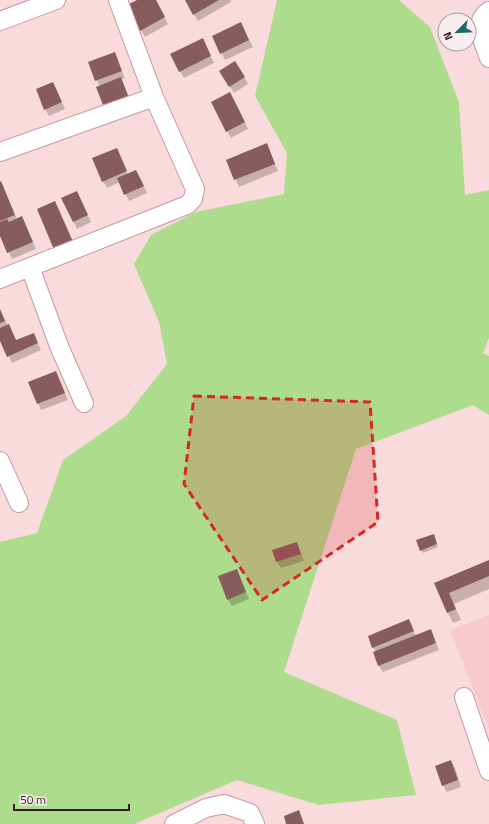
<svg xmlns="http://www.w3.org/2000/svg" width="489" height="824" font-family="'Titillium Web',sans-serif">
	<rect width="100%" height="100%" fill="#f9dbdd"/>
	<!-- built -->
	<path fill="#f8cacd" d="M489,615V729L450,630Z"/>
	<!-- green -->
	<path fill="#addc8d" d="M277,0H399L430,27L459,102L465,195L489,190V338L483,353L489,356V415L473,405L356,449L284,672L397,720L416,795L319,805L237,780L134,824H0V542L37,533L63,460L126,416L167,364L159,322L134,264L151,235L196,212L284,194L287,153L255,96Z"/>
	<!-- shadow -->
	<path fill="#0003" d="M139,0H156L168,24L145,37L141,30Z
		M186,0H230L231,2L198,21Z
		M244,30L253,47L225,60L213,37Z
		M206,46L214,63L184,78L180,71Z
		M114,53L125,78L121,79L132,103L108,112L98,88L100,87L89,63Z
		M244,77L248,84L234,93L225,78Z
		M53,83L65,109L49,116L45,109Z
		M234,100L248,129L231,138L227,131Z
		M266,144L278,171L239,187L227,160Z
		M120,156L128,175L140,178L147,193L129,201L120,182L107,188L103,181Z
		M1,182L17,219L25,224L36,249L12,259L0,233V183Z
		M77,192L91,222L77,229L63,198Z
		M0,310L16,341L33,334L41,350L12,363L0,338Z
		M56,373L68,400L41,410L38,403Z
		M435,538L438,547L423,553L421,550Z
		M297,543L304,561L281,568L277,562Z
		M489,561V589L454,604L461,620L453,623L448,613L435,584Z
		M236,570L249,599L232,606L228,599Z
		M409,621L416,636L430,630L439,650L383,672L379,666L376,652L373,647Z
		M451,761L455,768L461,787L447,792L443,785Z"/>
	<!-- building -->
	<path fill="#865c5f" d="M137,0H156L165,17L140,31L127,5Z
		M185,0H219L193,15Z
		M241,22L249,40L220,54L212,36Z
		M203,38L211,56L179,72L170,54Z
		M115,52L122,71L95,81L88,62Z
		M235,61L245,77L229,87L219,71Z
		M121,77L128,96L103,105L96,87Z
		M53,82L62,102L44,110L36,89Z
		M230,92L245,122L226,132L211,102Z
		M267,143L275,164L234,180L226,160Z
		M117,148L127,171L102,182L92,158Z
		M136,170L144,186L124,195L117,178Z
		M1,181L15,215L0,221V182Z
		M77,191L88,215L73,222L61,198Z
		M55,201L74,244L55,252L37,209Z
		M22,216L33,242L7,253L0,236V222L7,219L9,222Z
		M0,309L5,321L0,323Z
		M9,324L16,340L34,333L38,343L7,357L0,341V328Z
		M56,371L65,393L37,404L28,382Z
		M434,534L437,544L420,551L416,540Z
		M297,542L301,554L276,562L272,550Z
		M489,560V576L449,593L456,609L447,613L434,583Z
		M237,569L246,592L227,600L218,576Z
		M409,619L414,631L372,648L368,636Z
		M431,629L436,643L378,666L373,652Z
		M451,760L458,780L442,786L435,766Z
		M299,810L304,824H286L284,816Z"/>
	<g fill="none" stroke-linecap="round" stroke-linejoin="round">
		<defs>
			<path id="street" d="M489,11C472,22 484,43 489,58
				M0,21L56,0
				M0,152L154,97
				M30,267L59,346L84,403
				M0,279L187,205L193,199L195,189L154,97L118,0
				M0,461L19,503
				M464,697L489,771
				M174,824L206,808L224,804L250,813L255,824"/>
		</defs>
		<!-- street casing -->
		<use href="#street" stroke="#c7999d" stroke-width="20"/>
		<!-- street -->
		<use href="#street" stroke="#fff" stroke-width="18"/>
	</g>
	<!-- marked area -->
	<path fill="#d62828" fill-opacity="0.2" stroke="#d62828" stroke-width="3" stroke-dasharray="8 5" stroke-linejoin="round" d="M194,396L370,402L378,522L262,600L184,484Z"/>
	<!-- north arrow -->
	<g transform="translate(457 32) rotate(246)"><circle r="19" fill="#f8edee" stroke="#a99b9c"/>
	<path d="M0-3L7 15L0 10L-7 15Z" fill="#1c6968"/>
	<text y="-6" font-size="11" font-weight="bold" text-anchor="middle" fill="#332122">N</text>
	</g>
	<!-- scale -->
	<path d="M14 804v6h115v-6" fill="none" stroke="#332122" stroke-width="2"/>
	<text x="20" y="804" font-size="12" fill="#332122" stroke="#f8edee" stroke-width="3" paint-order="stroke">50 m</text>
</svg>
